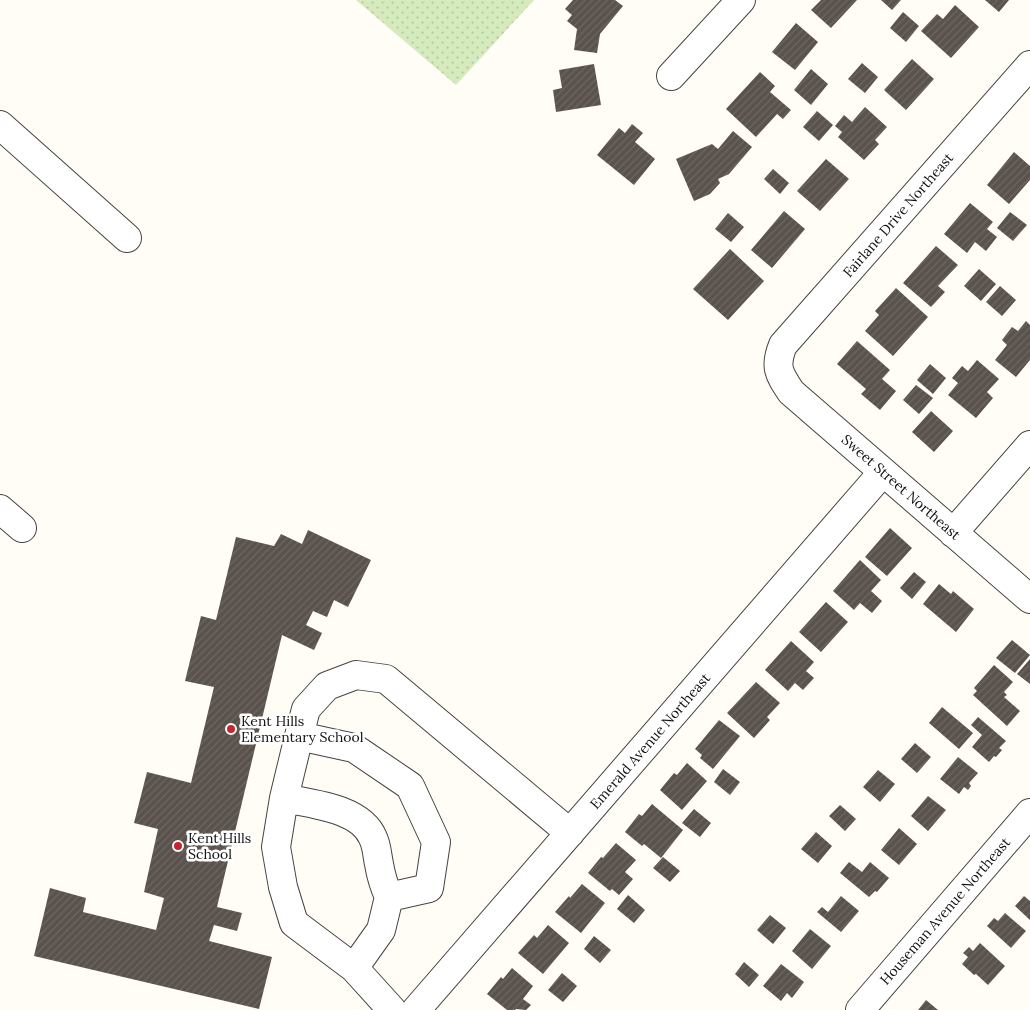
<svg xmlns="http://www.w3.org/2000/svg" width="1030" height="1010" font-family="Lora,serif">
	<defs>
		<pattern id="grass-dots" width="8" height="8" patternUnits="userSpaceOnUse" patternTransform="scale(1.25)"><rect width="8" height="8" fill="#d5ebbd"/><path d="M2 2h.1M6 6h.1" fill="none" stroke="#b6c8a1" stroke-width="1.8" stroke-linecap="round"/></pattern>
		<pattern id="building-hatch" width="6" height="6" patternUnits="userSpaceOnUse" patternTransform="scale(1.25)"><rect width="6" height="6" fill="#5a524d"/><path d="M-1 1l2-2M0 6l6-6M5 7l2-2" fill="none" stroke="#6d6662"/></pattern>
	</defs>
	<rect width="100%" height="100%" fill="#fffdf5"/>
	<!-- grass -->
	<path fill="url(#grass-dots)" d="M356,0H534L456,85Z"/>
	<!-- building -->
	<path fill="url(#building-hatch)" d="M573,0H615L623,6L600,34L597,53L574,50L577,29L567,21L572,15L565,9Z
		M821,0H857L831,28L811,10Z
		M881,0H901L892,10Z
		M985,0H1009L999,12Z
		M955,5L979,27L951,58L921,31L937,14L943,19Z
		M903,12L919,26L906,42L890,28Z
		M796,23L818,42L795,70L772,52Z
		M912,59L934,79L906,110L884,90Z
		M862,63L878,77L865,93L848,79Z
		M594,64L601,105L556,112L553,90L562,88L559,70Z
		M811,69L828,84L811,105L794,90Z
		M760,72L775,86L770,92L791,110L783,119L777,114L756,137L726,109Z
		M865,107L887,127L875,140L879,144L864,160L838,137L842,132L835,126L844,115L852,122Z
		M817,111L833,125L819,141L803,127Z
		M632,124L643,133L635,142L655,159L634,185L597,155L619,128L625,133Z
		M733,131L752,147L729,174L718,179L720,183L710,194L694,201L676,159L712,144L718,149Z
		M1014,152L1030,166V180L1009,204L987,185Z
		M826,159L849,179L820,211L797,191Z
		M773,169L789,183L780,194L764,179Z
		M970,203L993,222L987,229L997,237L986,251L975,242L967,253L944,234Z
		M784,211L805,229L772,268L751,250Z
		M1010,212L1027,225L1013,241L997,228Z
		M728,213L744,227L731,242L715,229Z
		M936,246L958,265L938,286L945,292L931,307L903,283Z
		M730,249L764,281L728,320L693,289Z
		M979,269L996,284L981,301L964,286Z
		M1000,286L1016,300L1002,316L986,302Z
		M896,288L928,317L893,356L865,331L879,315L875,311Z
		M1026,321L1030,325V360L1016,377L995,360L1007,345L1002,340L1012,327L1018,331Z
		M857,341L890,370L882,379L896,391L880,410L861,394L866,389L837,364Z
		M977,360L999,379L987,392L993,398L976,418L948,395L958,383L952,378L962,366L968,371Z
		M930,364L946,378L933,394L917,380Z
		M916,385L933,398L919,414L903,400Z
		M931,411L953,431L934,452L912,432Z
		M890,528L912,548L887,576L865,557Z
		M308,530L371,560L348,607L334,600L327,617L313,611L306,625L322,633L314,650L282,635L217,907L242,913L237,931L214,925L209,941L272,957L259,1009L34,956L50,888L86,898L83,912L156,930L164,898L144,892L158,829L134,823L147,772L191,783L214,687L185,681L201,616L216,620L236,537L274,546L281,534L302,544Z
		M860,560L881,580L871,591L882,601L872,613L860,603L854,610L833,591Z
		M914,572L926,582L912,599L900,588Z
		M939,584L951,594L953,591L974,609L956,632L923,604Z
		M826,602L848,622L821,652L799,632Z
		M1012,640L1030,655L1015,673L996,658Z
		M791,641L814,662L806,671L814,678L803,690L795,683L788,691L765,670Z
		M1030,659V684L1017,674Z
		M994,665L1013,682L1004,692L1007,695L1004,697L1020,711L1007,726L973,695L977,691L974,688Z
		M756,682L780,703L767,717L770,720L754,738L727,713Z
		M942,707L973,733L959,749L929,723Z
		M978,717L1006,741L999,748L1002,750L996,757L994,756L989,762L972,747L982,735L971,725Z
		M719,720L740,736L713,769L700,758L702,755L695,749Z
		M915,743L931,757L917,773L901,759Z
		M958,757L978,773L969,783L971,786L968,790L964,787L959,794L940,779Z
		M687,763L707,781L682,810L660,790L674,773L677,775Z
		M723,769L740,782L730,795L714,782Z
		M878,770L895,784L880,802L863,787Z
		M928,796L946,810L928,831L911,816Z
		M652,804L683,830L661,858L644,844L642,846L625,832L639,814L642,816Z
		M840,805L856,819L845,831L829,816Z
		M694,809L711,823L700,837L682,823Z
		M899,828L917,844L899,865L881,850Z
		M816,832L832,846L818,863L801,849Z
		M616,843L636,860L625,872L633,879L619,895L612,889L610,891L588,873L601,857L603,858Z
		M663,857L680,871L670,882L653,868Z
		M849,862L862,872L870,862L889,878L877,892L875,891L869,897L840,873Z
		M582,884L605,903L581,933L555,912L569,896L570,898Z
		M628,895L645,910L634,923L617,909Z
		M841,896L859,911L841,932L817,912L822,907L828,912Z
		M1024,896L1030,901V920L1015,906Z
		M1005,913L1026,931L1011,948L987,926L994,918L998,921Z
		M770,915L786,928L773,944L757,930Z
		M548,925L569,943L543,974L518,953L534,935L537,938Z
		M810,929L831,946L812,969L792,951Z
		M594,936L611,950L600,963L584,949Z
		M980,943L1005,966L988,985L976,974L974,975L962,964L968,957L963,953L969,947L973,951Z
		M744,962L759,975L749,987L735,974Z
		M781,964L804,982L792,998L787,993L781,1001L763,986Z
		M512,968L533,986L523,999L531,1005L526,1010L516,1009L515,1010H507L487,994L501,977L503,979Z
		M562,973L577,986L563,1002L548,990Z
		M926,1000L938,1010H918Z"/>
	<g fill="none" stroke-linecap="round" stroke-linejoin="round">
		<defs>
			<path id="minor" d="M1030,65L783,345C774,367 779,374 791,392L1030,599
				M671,76L741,0
				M0,125L127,238
				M0,509L22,528
				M953,533L1030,445
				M299,736L354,748L410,786L436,842L429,888L389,897L381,930L354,968L294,923L283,887L276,847L284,798Z
				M299,736L306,709L327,686L356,675L386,679L570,833
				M284,798C312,804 361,808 373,838C377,846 377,855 379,864C381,876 384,886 389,897
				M354,968L392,1010
				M416,1010L883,472
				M860,1010L1030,813"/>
		</defs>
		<!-- minor casing -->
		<use href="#minor" stroke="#444" stroke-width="30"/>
		<!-- minor -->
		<use href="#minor" stroke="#fff" stroke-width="28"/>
	</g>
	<!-- markers -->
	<g fill="#c4262e" stroke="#fff" stroke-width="2">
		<circle cx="231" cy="729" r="5"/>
		<circle cx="178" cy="846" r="5"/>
	</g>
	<g text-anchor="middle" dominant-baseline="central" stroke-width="5" stroke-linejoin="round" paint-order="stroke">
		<!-- street labels -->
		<g font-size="14" fill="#111" stroke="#fff">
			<text transform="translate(898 215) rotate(-49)">Fairlane Drive Northeast</text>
			<text transform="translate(901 487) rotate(41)">Sweet Street Northeast</text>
			<text transform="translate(650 741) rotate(-49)">Emerald Avenue Northeast</text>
			<text transform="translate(945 911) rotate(-49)">Houseman Avenue Northeast</text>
		</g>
		<!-- poi labels -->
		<g font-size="14" fill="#111" stroke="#fff" text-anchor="start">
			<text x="241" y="721">Kent Hills<tspan x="241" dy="16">Elementary School</tspan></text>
			<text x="188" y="838">Kent Hills<tspan x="188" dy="16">School</tspan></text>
		</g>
	</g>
</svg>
